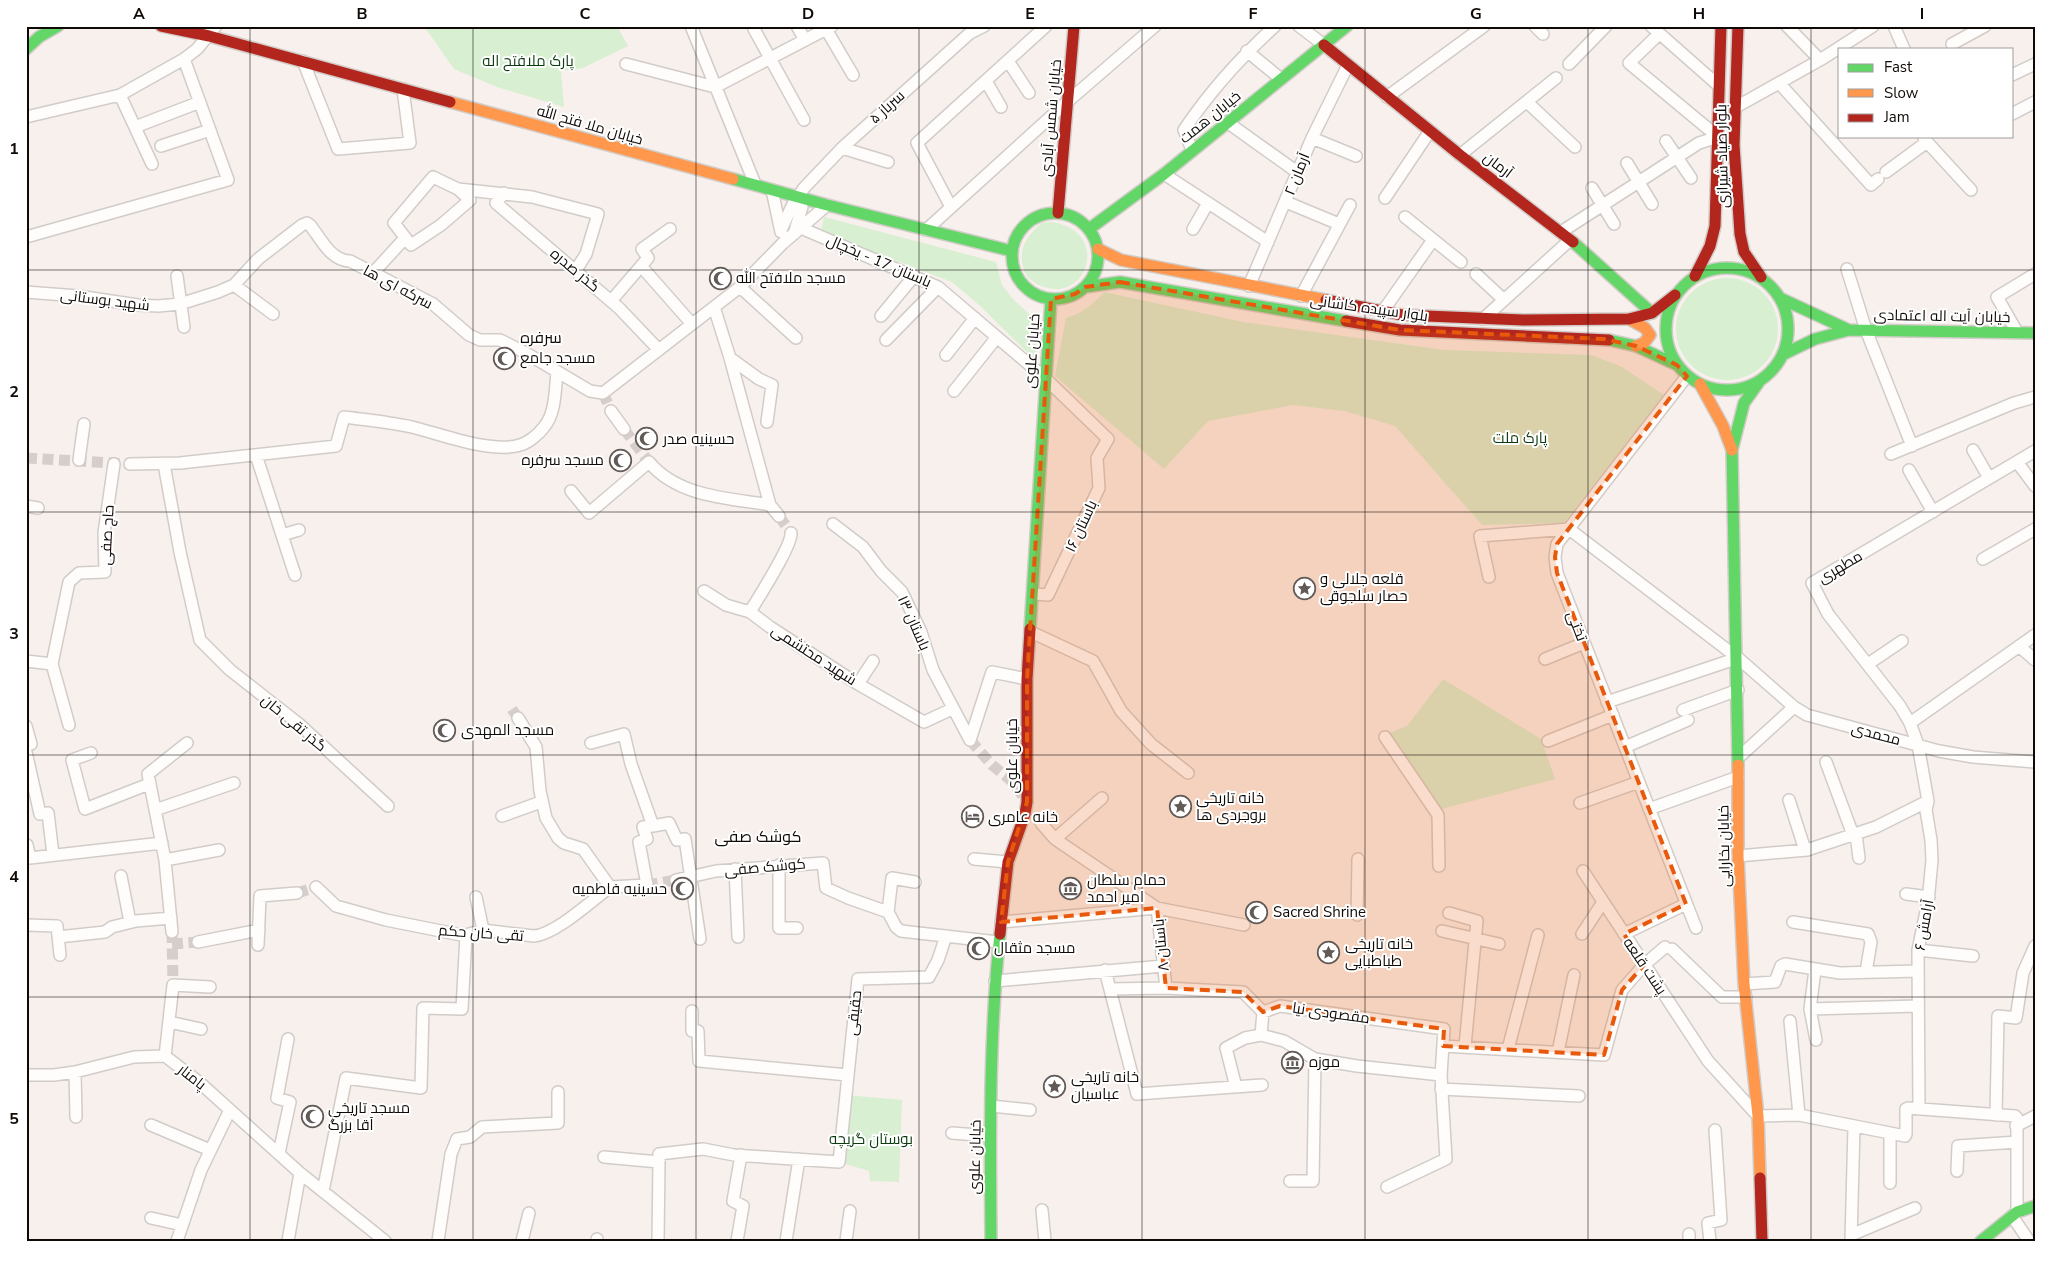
<svg xmlns="http://www.w3.org/2000/svg" width="2061" height="1267" font-family="'Nunito Sans',Cairo,sans-serif">
	<rect width="100%" height="100%" fill="#f8f0ec"/>
	<!-- green -->
	<path fill="#d8efd2" d="M424,26H617L628,46L583,68L561,71L564,107L497,87L454,69Z
		M824,217L996,262L1002,285L1012,298L1029,314L1034,322L1037,362L979,305L952,282L821,232Z
		M1052,222C1113,232 1086,307 1039,285C1031,281 1024,275 1023,266C1018,247 1028,236 1041,223Z
		M1676 329a51 51 0 1 1 102 0a51 51 0 1 1-102 0Z
		M1104,292L1243,322L1444,350L1592,355L1622,367L1664,395L1564,523L1482,525L1395,426L1344,411L1293,405L1208,421L1164,469L1055,376L1066,318C1082,313 1093,305 1104,292Z
		M1443,679L1541,739L1555,779L1442,809L1390,733L1407,726Z
		M847,1095L902,1100L899,1182L870,1181L869,1171L839,1162Z"/>
	<g fill="none" stroke-linecap="round" stroke-linejoin="round">
		<!-- street-tunnel -->
		<path stroke="#d5ceca" stroke-width="11" stroke-dasharray="11 5.5" stroke-linecap="butt" d="M603,393L611,411
			M624,429L649,462
			M26,458L130,464
			M779,516L791,533
			M512,709L518,718
			M970,740L992,765L1013,782L1027,802
			M647,885L676,880
			M297,893L316,887
			M172,932L173,985
			M172,944L198,942"/>
		<defs>
			<path id="street" d="M691,26L755,184
				M797,26L805,40
				M1299,26L1324,45
				M1535,26L1543,34
				M1651,26L1719,86
				M1787,26L1820,60L1873,26
				M1894,26L1904,49
				M754,29L804,120
				M826,29L853,75
				M1659,34L1629,63L1718,137
				M1952,44L1985,26
				M1247,51L1281,79
				M303,61L338,149L410,143L403,89
				M1008,61L1029,93
				M626,64L715,87L832,26
				M1569,64L1606,26
				M2012,75L2035,64
				M986,81L1001,107
				M1779,83L1871,185L1878,179
				M120,95L152,164
				M1387,97L1484,26
				M1527,102L1575,147
				M1736,107L1820,60
				M2012,114L2035,102
				M26,117L120,95L184,59L197,49L216,26
				M1227,122L1297,172
				M135,127L200,102
				M1312,138L1356,156
				M1666,141L1691,178
				M1927,142L1971,190
				M161,146L210,130
				M842,148L888,162
				M1192,150L1184,130C1210,91 1240,58 1275,26
				M1460,155L1556,78
				M1627,163L1652,204
				M1886,172L1927,142L1924,138
				M1164,174L1268,242
				M1592,188L1614,224
				M458,189L470,200L441,225L411,245L394,223L433,177L458,189L532,197L598,214L586,254L576,270
				M772,190L781,232
				M504,193L496,203L619,308L659,350
				M1385,198L1430,131
				M1286,202L1339,224
				M951,207L917,143L1046,26
				M1405,217L1461,262
				M801,228L938,287L1045,378L1108,439L1097,458L1099,488L1048,595L1033,594
				M1193,229L1208,203
				M781,230L793,204L804,188L842,148L970,33L984,26
				M926,230L1067,102L1155,26
				M1561,232L1699,143L1718,137
				M794,234L802,207L799,197
				M26,237L228,180L184,59
				M641,266L692,324
				M1847,269L1866,330L1912,446
				M373,273L405,238
				M1476,274L1504,300
				M177,276L184,327
				M234,285L273,314
				M1249,286L1312,138L1348,65
				M740,287L796,338
				M26,292L78,296L138,305L158,306L180,304L218,292L234,285L258,259L302,225L307,223L310,225C321,239 331,261 350,261L433,304L469,335L480,340H500L526,353L590,391L603,393L740,287L782,244L827,205
				M1301,296L1350,205
				M611,301L648,258L642,249L670,229
				M714,307L730,358L770,505L779,516
				M1383,311L1433,240
				M881,316L914,276
				M1483,319L1570,240
				M2017,332L1997,297L2035,274
				M886,340L938,287
				M946,355L975,318
				M730,358L759,379L772,385L767,422
				M1687,376L1557,544L1555,557L1557,573L1696,928
				M954,391L997,337
				M611,411L624,429
				M1973,450L1989,478
				M1891,454L2014,403L2035,397
				M256,455L295,575
				M79,460L84,424
				M2017,462L2035,486
				M130,464L180,463L336,446L344,417C367,420 389,422 412,427C440,434 492,454 520,445C528,443 539,434 544,427C556,413 555,389 557,372
				M164,464L180,552L200,640L230,670L299,724L388,806
				M1909,470L1933,512
				M571,491L589,513L649,462C678,497 728,498 770,505
				M26,506L38,508
				M833,524L863,547L881,571L902,592L921,632L933,670L970,740
				M282,535L299,530
				M1983,559L2035,529
				M1489,577L1480,536L1569,529L1738,658L1794,707L1807,715L1939,751L1973,757L2035,762
				M704,591L726,605L750,612L770,627L858,684L924,722L952,709
				M750,612C758,598 792,546 791,533
				M1031,632L1093,661L1121,711L1151,744L1188,773
				M2019,646L2035,660
				M1545,659L1584,643
				M26,661L52,664
				M1868,664L1902,641
				M858,684L873,661
				M1607,702L1738,658
				M1683,710L1738,690
				M518,718L536,747L540,791L546,818L558,838L564,843L583,849L610,887
				M1910,723L2035,635
				M69,725L52,664L69,582L79,573L105,572L104,533L114,464
				M26,726L31,744H26
				M1385,737L1438,815L1439,866
				M970,740L992,672L1027,679
				M1548,741L1613,715
				M591,743L624,734L631,764L653,826L669,823L677,840L685,839L700,939
				M1625,747L1688,720
				M26,752L40,814L48,813L53,855
				M91,753L72,760L85,809L149,784
				M1739,757L1794,707
				M1826,762L1853,835
				M1789,800L1805,850
				M1580,803L1639,782
				M1649,809L1738,777
				M155,810L234,783
				M502,816L541,802
				M1041,823L1055,839L1157,908L1244,925
				M1856,834L1859,858
				M1055,839L1102,798
				M27,845L30,858L162,843
				M1738,856L1807,850L1876,827L1928,801
				M974,859L1008,862
				M165,860L219,850
				M779,865V928H797
				M735,869L738,937
				M1583,871L1708,1061L1758,1116L1799,1115L1905,1136L1906,1134V1109L1908,1108L2015,1116L2017,1118V1212
				M121,876L130,922
				M676,880L716,871L823,863L826,888L848,898L888,912L896,927L901,931L998,942
				M316,887L336,906L386,920L461,935H466L483,930L534,936C556,934 591,901 610,887
				M610,887L647,885L639,842L647,839L643,827L653,826
				M1906,894L1929,897
				M476,897L483,930
				M888,912L892,878L915,882
				M1449,913L1477,921L1465,1046
				M1357,915L1358,859
				M1001,922L1157,908L1166,988
				M1793,922L1868,934L1871,942L1866,972
				M26,925L57,926L60,955
				M1442,931L1499,944
				M172,932L165,860L148,774L187,743
				M1582,934L1603,902
				M1624,934L1686,904
				M58,937L105,932L112,927L136,921L171,918
				M198,942L259,930
				M258,945L260,896L297,893
				M1672,949L1722,997H1746
				M1918,950L1973,956
				M1105,970L1137,1094L1262,1085
				M1815,970L1810,1009L1816,1040
				M995,981L1163,966
				M1744,984L1775,982L1781,966L1785,964L1840,973L1918,971
				M1111,989L1166,988L1243,992L1263,1012L1280,1006L1444,1029L1441,1075L1446,1159L1387,1187
				M1810,1009L1918,1006
				M692,1011V1031H698L699,1061L848,1075
				M1790,1021L1799,1115
				M169,1022L201,1029
				M1261,1035L1284,1041L1315,1059L1357,1066L1441,1075
				M1443,1046L1604,1055L1622,990L1644,965L1665,947
				M1508,1049L1538,935
				M1558,1052L1574,975
				M165,1056L173,985L210,987
				M75,1072L76,1117
				M26,1075H54L75,1072L134,1057L165,1056L199,1082L300,1173L385,1241
				M1236,1087L1226,1048L1245,1038L1261,1035L1263,1012
				M1441,1089L1579,1096
				M991,1106L1030,1110
				M1919,1108L1918,950L1928,902L1932,860L1931,840L1926,810L1928,801L1918,745L1910,723L1900,706L1828,614L1812,583L2035,451
				M1996,1115L1998,1016L2016,1018L2023,973L2035,946
				M151,1125L210,1150
				M2016,1126L2035,1116
				M952,1133L990,1136
				M279,1153L290,1102L277,1098L288,1039
				M604,1157L659,1162V1154L703,1149L734,1155L839,1162L858,979L929,977L938,960L946,936
				M1957,1171L1958,1146L2017,1142
				M1290,1181H1313L1315,1059
				M1890,1183V1134
				M323,1191L346,1078L421,1088L423,1008L462,1009L466,935
				M1042,1210L1045,1241
				M2012,1216L2029,1241
				M151,1218L182,1225
				M1689,1234V1241
				M1851,1235L1915,1208
				M177,1241L201,1170L230,1110
				M288,1241L300,1173
				M438,1241L451,1154L457,1139L470,1137L482,1127L558,1123V1092
				M522,1241L529,1213
				M597,1241V1239
				M658,1241L659,1162
				M737,1241L743,1206L733,1201L741,1155
				M786,1241L799,1159
				M846,1241L850,1211
				M1710,1241L1708,1223L1721,1220L1715,1130
				M1851,1241L1854,1126"/>
			<path id="fast" d="M26,49L39,37L58,26
				M733,179L827,205L1012,251
				M1012 256a43 43 0 1 1 86 0a43 43 0 1 1-86 0Z
				M1089,229L1164,174L1347,26
				M1573,242L1652,313
				M1666 329a61 61 0 1 1 122 0a61 61 0 1 1-122 0Z
				M1085,287L1120,282L1346,321
				M1780,298L1849,330L1815,339L1784,354
				M1849,330L2035,333
				M1609,340L1636,346L1677,365
				M1030,629L1051,299
				M1738,765L1732,450L1744,403L1759,382
				M991,1241C990,1139 989,1036 1000,934
				M1981,1241L2017,1212L2035,1206"/>
			<path id="slow" d="M450,102L733,179
				M1098,249L1121,260L1326,300
				M1629,319L1645,328L1650,335L1644,343L1636,346
				M1700,384L1723,426L1732,450
				M1738,765V856L1744,984L1758,1116L1760,1178"/>
			<path id="jam" d="M161,26L209,36L450,102
				M1738,26L1734,145L1740,234L1744,252L1761,277
				M1324,45L1460,155L1573,242
				M1058,213L1074,26
				M1695,276L1710,246L1715,226L1721,26
				M1326,300L1402,315L1523,320L1629,319L1652,313L1675,295
				M1346,321L1400,330L1609,340
				M1000,934L1008,862L1025,814L1027,802V679L1030,629
				M1760,1178L1762,1241"/>
		</defs>
		<!-- street casing -->
		<use href="#street" stroke="#d2ccc8" stroke-width="14"/>
		<!-- fast casing -->
		<use href="#fast" stroke="#d2ccc8" stroke-width="14"/>
		<!-- slow casing -->
		<use href="#slow" stroke="#d2ccc8" stroke-width="14"/>
		<!-- jam casing -->
		<use href="#jam" stroke="#d2ccc8" stroke-width="14"/>
		<!-- street -->
		<use href="#street" stroke="#fefdfc" stroke-width="11"/>
		<!-- fast -->
		<use href="#fast" stroke="#63d668" stroke-width="11"/>
		<!-- slow -->
		<use href="#slow" stroke="#ff974d" stroke-width="11"/>
		<!-- jam -->
		<use href="#jam" stroke="#b3261e" stroke-width="11"/>
	</g>
	<!-- marked area -->
	<path fill="#e8590c" fill-opacity="0.2" stroke="#e8590c" stroke-width="4" stroke-dasharray="10 6" stroke-linejoin="round" d="M1120,282L1400,330L1604,339L1636,346L1677,365L1687,376L1557,544L1555,557L1557,573L1686,904L1624,934L1644,965L1622,990L1604,1055L1443,1046L1444,1029L1280,1006L1263,1012L1243,992L1166,988L1157,908L1001,922L1008,862L1027,802V679L1051,299L1075,294L1085,287Z"/>
	<!-- grid -->
	<path fill="none" stroke="#100a07" stroke-width="1" stroke-opacity="0.55" d="M250,26V1241M473,26V1241M696,26V1241M919,26V1241M1142,26V1241M1365,26V1241M1588,26V1241M1811,26V1241M26,270H2035M26,512H2035M26,755H2035M26,997H2035"/>
	<!-- icons -->
	<defs>
		<symbol id="mosque-ring" viewBox="-11 -11 22 22"><circle r="9.5" fill="#fff" stroke="#615a57" stroke-width="1.5"/><path d="M3.5-4.9A6 6 0 1 0 3.5 4.9A5 5 0 1 1 3.5-4.9Z" fill="#615a57"/></symbol>
		<symbol id="sight-ring" viewBox="-11 -11 22 22"><circle r="9.5" fill="#fff" stroke="#615a57" stroke-width="1.5"/><path d="M0-6L1.8-2.2L6-1.7L2.9 1.2L3.7 5.4L0 3.3L-3.7 5.4L-2.9 1.2L-6-1.7L-1.8-2.2Z" fill="#615a57"/></symbol>
		<symbol id="hotel-ring" viewBox="-11 -11 22 22"><circle r="9.5" fill="#fff" stroke="#615a57" stroke-width="1.5"/><path d="M-6-4.5h1.5V1H6V5H4.5V3h-9V5H-6ZM-4 0a1.8 1.8 0 1 1 3.6 0ZM.5 0V-2.5h3Q6-2.5 6 0Z" fill="#615a57"/></symbol>
		<symbol id="museum-ring" viewBox="-11 -11 22 22"><circle r="9.5" fill="#fff" stroke="#615a57" stroke-width="1.5"/><path d="M0-6L6-3V-2H-6V-3ZM-5-1h2V3h-2ZM-1-1h2V3h-2ZM3-1h2V3H3ZM-6 4H6V6H-6Z" fill="#615a57"/></symbol>
	</defs>
	<g fill-rule="evenodd">
		<use href="#mosque-ring" x="708" y="266" width="25" height="25"/>
		<use href="#mosque-ring" x="492" y="346" width="25" height="25"/>
		<use href="#mosque-ring" x="634" y="426" width="25" height="25"/>
		<use href="#mosque-ring" x="608" y="448" width="25" height="25"/>
		<use href="#sight-ring" x="1292" y="576" width="25" height="25"/>
		<use href="#mosque-ring" x="432" y="718" width="25" height="25"/>
		<use href="#sight-ring" x="1168" y="794" width="25" height="25"/>
		<use href="#hotel-ring" x="960" y="804" width="25" height="25"/>
		<use href="#mosque-ring" x="670" y="876" width="25" height="25"/>
		<use href="#museum-ring" x="1058" y="876" width="25" height="25"/>
		<use href="#mosque-ring" x="1244" y="900" width="25" height="25"/>
		<use href="#mosque-ring" x="966" y="936" width="25" height="25"/>
		<use href="#sight-ring" x="1316" y="940" width="25" height="25"/>
		<use href="#museum-ring" x="1280" y="1050" width="25" height="25"/>
		<use href="#sight-ring" x="1042" y="1074" width="25" height="25"/>
		<use href="#mosque-ring" x="300" y="1104" width="25" height="25"/>
	</g>
	<g text-anchor="middle" dominant-baseline="central" stroke-width="4" stroke-linejoin="round" paint-order="stroke">
		<!-- park labels -->
		<g font-size="15" fill="#0d3b10" stroke="#fff">
			<text x="528" y="61">پارک ملافتح اله</text>
			<text x="1520" y="438">پارک ملت</text>
			<text x="871" y="1139">بوستان گریچه</text>
		</g>
		<!-- street labels -->
		<g font-size="15" fill="#100a07" stroke="#fff">
			<text transform="translate(887 107) rotate(-42)">سرباز ۵</text>
			<text transform="translate(1210 117) rotate(-39)">خیابان همت</text>
			<text transform="translate(1051 118) rotate(-85)">خیابان شمس آبادی</text>
			<text transform="translate(590 125) rotate(16)">خیابان ملا فتح الله</text>
			<text transform="translate(1722 156) rotate(-91)">بلوار صیاد شیرازی</text>
			<text transform="translate(1498 165) rotate(37)">آرمان</text>
			<text transform="translate(1297 174) rotate(-68)">آرمان ۲</text>
			<text transform="translate(879 261) rotate(23)">باستان 17 - یخچال</text>
			<text transform="translate(575 270) rotate(40)">گذر صدره</text>
			<text transform="translate(398 287) rotate(28)">سرکه ای ها</text>
			<text transform="translate(105 300) rotate(7)">شهید بوستانی</text>
			<text transform="translate(1369 308) rotate(8)">بلوار سپیده کاشانی</text>
			<text transform="translate(1942 316) rotate(1)">خیابان آیت اله اعتمادی</text>
			<text transform="translate(1032 351) rotate(-86)">خیابان علوی</text>
			<text transform="translate(1081 526) rotate(-65)">باستان ۱۶</text>
			<text transform="translate(107 535) rotate(-87)">حاج صفی</text>
			<text transform="translate(1840 567) rotate(-31)">مطهری</text>
			<text transform="translate(914 623) rotate(66)">باستان ۱۳</text>
			<text transform="translate(1577 626) rotate(69)">تختی</text>
			<text transform="translate(814 655) rotate(33)">شهید محتشمی</text>
			<text transform="translate(294 723) rotate(40)">گذر تقی خان</text>
			<text transform="translate(1876 734) rotate(15)">محمدی</text>
			<text transform="translate(1012 756) rotate(-90)">خیابان علوی</text>
			<text transform="translate(1724 846) rotate(-91)">خیابان بخارایی</text>
			<text transform="translate(765 867) rotate(-5)">کوشک صفی</text>
			<text transform="translate(1924 925) rotate(-80)">آرامش ۶</text>
			<text transform="translate(481 933) rotate(4)">تقی خان حکم</text>
			<text transform="translate(1161 945) rotate(-96)">باستان ۸</text>
			<text transform="translate(1645 966) rotate(56)">پشت قلعه</text>
			<text transform="translate(854 1013) rotate(-84)">حقیقی</text>
			<text transform="translate(1331 1013) rotate(8)">مقصودی نیا</text>
			<text transform="translate(192 1077) rotate(38)">پامنار</text>
			<text transform="translate(975 1157) rotate(-89)">خیابان علوی</text>
		</g>
		<!-- poi labels -->
		<g font-size="15" fill="#100a07" stroke="#fff" text-anchor="start">
			<text x="736" y="278">مسجد ملافتح الله</text>
			<text x="520" y="358">مسجد جامع</text>
			<text x="663" y="439">حسینیه صدر</text>
			<text x="604" y="460" text-anchor="end">مسجد سرفره</text>
			<text x="1320" y="579">قلعه جلالی و<tspan x="1320" dy="17">حصار سلجوقی</tspan></text>
			<text x="461" y="730">مسجد المهدی</text>
			<text x="1196" y="798">خانه تاریخی<tspan x="1196" dy="17">بروجردی ها</tspan></text>
			<text x="988" y="817">خانه عامری</text>
			<text x="1087" y="880">حمام سلطان<tspan x="1087" dy="17">امیر احمد</tspan></text>
			<text x="667" y="889" text-anchor="end">حسینیه فاطمیه</text>
			<text x="1273" y="912">Sacred Shrine</text>
			<text x="1345" y="944">خانه تاریخی<tspan x="1345" dy="17">طباطبایی</tspan></text>
			<text x="994" y="948">مسجد مثقال</text>
			<text x="1309" y="1062">موزه</text>
			<text x="1071" y="1077">خانه تاریخی<tspan x="1071" dy="17">عباسیان</tspan></text>
			<text x="328" y="1108">مسجد تاریخی<tspan x="328" dy="17">آقا بزرگ</tspan></text>
		</g>
		<!-- neighbourhood labels -->
		<g font-size="16" fill="#100a07" stroke="#fff">
			<text x="541" y="338">سرفره</text>
			<text x="758" y="837">کوشک صفی</text>
		</g>
	</g>
	<!-- border -->
	<rect width="2061" height="1267" fill="none" stroke="#ffffff" stroke-width="55"/>
	<!-- legend -->
	<rect x="1838" y="48" width="175" height="90" fill="#ffffff" stroke="#9f9d9c"/>
	<rect x="1848" y="64" width="25" height="8" fill="#63d668" stroke="#9f9d9c"/>
	<text x="1884" y="72" font-size="15" fill="#100a07">Fast</text>
	<rect x="1848" y="89" width="25" height="8" fill="#ff974d" stroke="#9f9d9c"/>
	<text x="1884" y="98" font-size="15" fill="#100a07">Slow</text>
	<rect x="1848" y="114" width="25" height="8" fill="#b3261e" stroke="#9f9d9c"/>
	<text x="1884" y="122" font-size="15" fill="#100a07">Jam</text>
	<rect x="28" y="28" width="2006" height="1212" fill="none" stroke="#100a07" stroke-width="2"/>
	<g font-size="16" text-anchor="middle" font-weight="bold" fill="#100a07">
		<text x="139" y="19">A</text>
		<text x="362" y="19">B</text>
		<text x="585" y="19">C</text>
		<text x="808" y="19">D</text>
		<text x="1030" y="19">E</text>
		<text x="1253" y="19">F</text>
		<text x="1476" y="19">G</text>
		<text x="1699" y="19">H</text>
		<text x="1922" y="19">I</text>
		<text x="14" y="154">1</text>
		<text x="14" y="397">2</text>
		<text x="14" y="639">3</text>
		<text x="14" y="882">4</text>
		<text x="14" y="1124">5</text>
	</g>
</svg>
